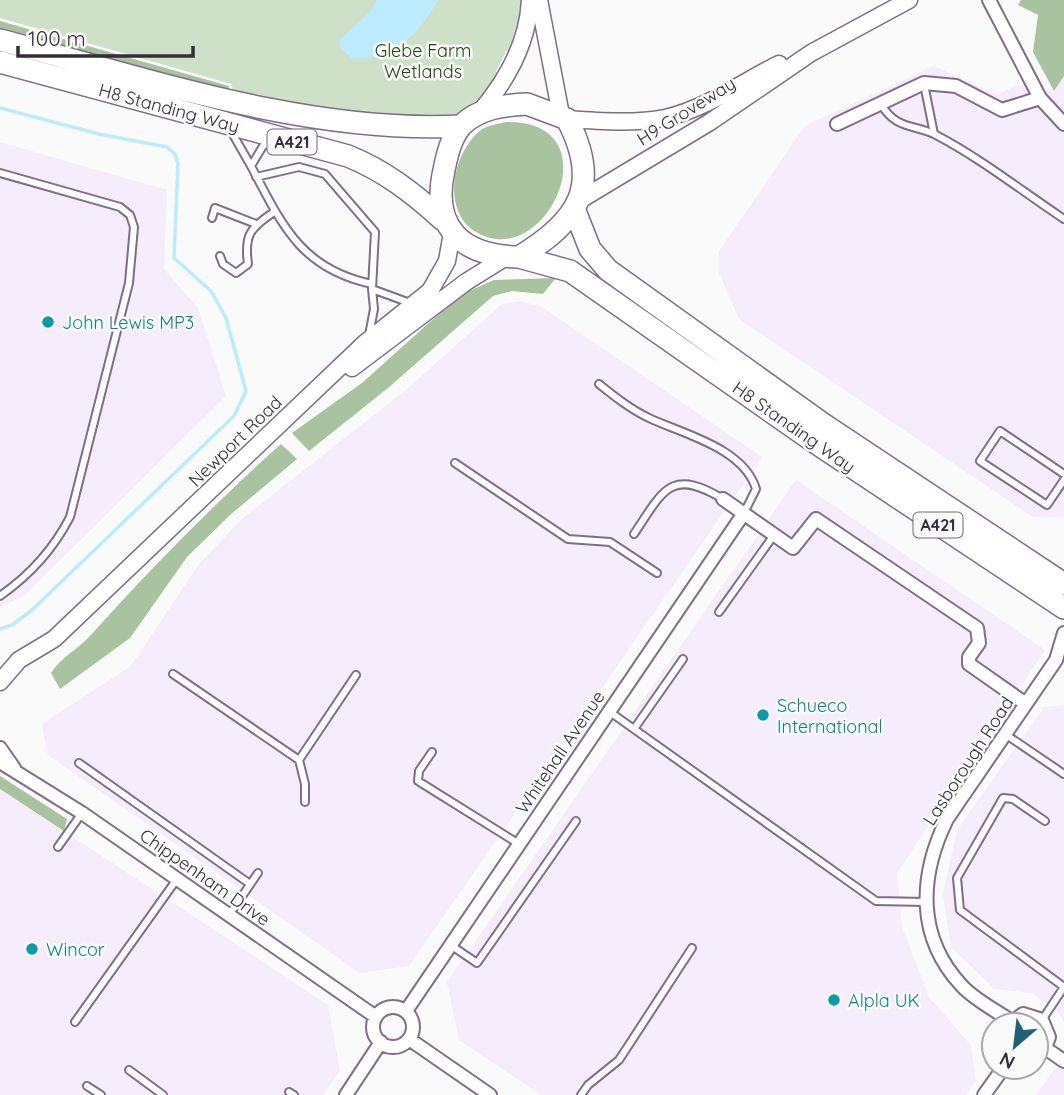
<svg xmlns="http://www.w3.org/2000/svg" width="1064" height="1095" font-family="Quicksand,sans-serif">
	<rect width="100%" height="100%" fill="#fafafa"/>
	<!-- built -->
	<path fill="#f5ecfc" d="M934,66L998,95L1016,85L1054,91L1064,76V518L1033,517L739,319L719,273V251L805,126Z
		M0,142L167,190L164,269L198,308L226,396L25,595L0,607Z
		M520,301L542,307L762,457L409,966L360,973L48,755L42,724L131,666L199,564L242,519L407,389L502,304Z
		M796,480L1045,650L897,873L902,927L929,997L971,1045L976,1081L966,1095H541L459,1040L447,982Z
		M1064,705V1022L1059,1013L1032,993L995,989L951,947L943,894L957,830L1044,707Z
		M0,789L328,1005L340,1071L323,1095H0Z
		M1064,1056V1095H1036Z"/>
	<!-- green -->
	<path fill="#cfe0c8" d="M0,0H525L515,54L506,51L496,72L501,76L476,104L455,116L380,121L235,95L231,84L0,18Z"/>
	<!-- forest -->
	<path fill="#a9c29f" d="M1021,0H1064V76L1054,91L1033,52L1038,15L1018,5Z
		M0,21L229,86L228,94L0,35Z
		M506,122C616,120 546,274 476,232C441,211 452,153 481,130C488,125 498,124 506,122Z
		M556,278L543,294L512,291L493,296L388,388L309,451L292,433L362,383L460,295L494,280Z
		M281,444L297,459L230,515L187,557L130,638L60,689L51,673C61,657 77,650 90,636C150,569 213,505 281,444Z
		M0,776L67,819L64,831L0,789Z"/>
	<!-- water -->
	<path fill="#bcebff" d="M377,0H438C419,34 393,62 352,58L341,49L340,39L370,12Z"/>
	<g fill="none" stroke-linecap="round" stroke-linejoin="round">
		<!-- stream -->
		<path stroke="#bcebff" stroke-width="3.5" d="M0,108L99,134L167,147L175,154L178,164L174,258L211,291L226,318L246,391L234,416L32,610L12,625L0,629"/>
		<defs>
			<path id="service" d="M924,84L934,134
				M881,104C896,130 914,124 936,135C980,158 1022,191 1064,219
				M231,131L251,166L263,146L274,142
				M251,166C282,225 301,269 372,284
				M0,173L120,207L130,215L134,227L129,283L70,517C53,550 30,575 0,596
				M256,177L299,167L325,174L375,232L372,289
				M212,218L215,208L256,224
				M220,256L223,264L236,273L248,264C244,235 250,228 274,212
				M369,335L374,309L372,289L410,303
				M599,384C614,396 630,409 649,418C683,434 744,448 756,489L744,513
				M455,463L568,539L610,542L657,573
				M1064,474L1000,431L980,461L1047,505L1064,480
				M634,534C663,491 670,467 723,499
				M719,612L774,535
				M173,674L299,760
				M610,712L876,901L926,902
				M634,729L683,659
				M1005,734L1064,774
				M432,752L419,771L418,781L519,844
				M79,763L250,884
				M305,802V784L299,760L356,675
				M58,847L82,813
				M229,915L258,873
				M452,946L477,963L576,821
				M1042,1020L1064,987L960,910L957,878L1003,798L1013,799L1045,821
				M75,1022L177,879
				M129,1070L163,1095
				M87,1086L101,1095
				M289,1092L294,1095
				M581,1095L588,1085L619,1060L692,948"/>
			<path id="minor" d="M989,0L1040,98L1064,124
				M837,124L924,83L956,86L1002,110L1040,98
				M723,499L793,548L816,519L977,628L979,643L969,657V664L1026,704
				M0,748L14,768
				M0,762L82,813L376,1017
				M373 1027a20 20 0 1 1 40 0a20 20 0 1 1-40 0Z
				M406,1011L744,513
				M1011,1021C995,1010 975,1000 962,986C916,937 919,876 947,819L1056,660L1064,633
				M1008,1025L1023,1014L1042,1020L1049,1037L1045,1048L1036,1055
				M409,1039L490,1095
				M1045,1048L1064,1061
				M346,1095L381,1042
				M984,1095L1004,1067"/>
			<path id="tertiary" d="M539,0L561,115
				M480,112C508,79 528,43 530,0
				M567,119C600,121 633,124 665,118C705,109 743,82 779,64
				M580,200L710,122L811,53L909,0
				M352,368L466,282L506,257
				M0,682L19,660L54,639L365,343L430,291L447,261L452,233"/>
			<path id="trunk" d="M0,40C148,79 308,134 461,126
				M0,62L348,156C385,171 413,193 443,220
				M527,104L567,119C602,185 579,221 519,257C462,256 431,228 444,170C447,155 451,137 462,125C479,108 505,105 527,104Z
				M575,211L590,249L608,270L823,424L1064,584
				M519,257L570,271L813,441L1064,608"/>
		</defs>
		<!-- service casing -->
		<use href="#service" stroke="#7f6d8b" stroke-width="10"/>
		<!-- minor casing -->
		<use href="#minor" stroke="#7f6d8b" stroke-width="16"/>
		<!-- tertiary casing -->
		<use href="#tertiary" stroke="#7f6d8b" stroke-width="19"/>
		<!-- trunk casing -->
		<use href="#trunk" stroke="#7f6d8b" stroke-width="24"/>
		<!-- service -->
		<use href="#service" stroke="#fff" stroke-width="6"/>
		<!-- minor -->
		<use href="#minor" stroke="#fff" stroke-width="12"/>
		<!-- tertiary -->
		<use href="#tertiary" stroke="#fff" stroke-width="16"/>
		<!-- trunk -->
		<use href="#trunk" stroke="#fff" stroke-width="21"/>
	</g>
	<!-- markers -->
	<g fill="#0f9aa8" stroke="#fafafa" stroke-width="2.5">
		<circle cx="48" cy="322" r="7"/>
		<circle cx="763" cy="715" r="7"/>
		<circle cx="32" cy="949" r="7"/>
		<circle cx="834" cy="1000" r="7"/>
	</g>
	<g text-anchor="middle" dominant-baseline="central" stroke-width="5" stroke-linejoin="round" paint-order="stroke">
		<!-- shield labels -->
		<g fill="#fafafa" stroke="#6f6a73" stroke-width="2">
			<rect x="267.5" y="129.5" width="49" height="25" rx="5"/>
			<rect x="913.5" y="512.5" width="49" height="25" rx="5"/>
		</g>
		<g font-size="16" font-weight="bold" fill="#342c39">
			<text x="292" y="142">A421</text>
			<text x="938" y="525">A421</text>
		</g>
		<!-- park labels -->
		<g font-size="18" fill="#224312" stroke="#fafafa">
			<text x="423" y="50">Glebe Farm<tspan x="423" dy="21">Wetlands</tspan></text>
		</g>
		<!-- street labels -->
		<g font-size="18" fill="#342c39" stroke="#fafafa">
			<text transform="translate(169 108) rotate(15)">H8 Standing Way</text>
			<text transform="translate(686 111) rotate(-32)">H9 Groveway</text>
			<text transform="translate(794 427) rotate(35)">H8 Standing Way</text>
			<text transform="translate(235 441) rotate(-44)">Newport Road</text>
			<text transform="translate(560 752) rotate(-56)">Whitehall Avenue</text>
			<text transform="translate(968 761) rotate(-57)">Lasborough Road</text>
			<text transform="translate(205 877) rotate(35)">Chippenham Drive</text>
		</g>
		<!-- culture labels -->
		<g font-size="18" fill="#0d838f" stroke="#fafafa" text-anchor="start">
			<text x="62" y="322">John Lewis MP3</text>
			<text x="777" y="705">Schueco<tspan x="777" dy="21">International</tspan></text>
			<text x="46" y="949">Wincor</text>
			<text x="848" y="1000">Alpla UK</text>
		</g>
	</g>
	<!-- north arrow -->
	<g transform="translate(1015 1046) rotate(208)"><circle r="33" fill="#fafafa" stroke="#aba8ad" stroke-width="2"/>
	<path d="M0-5L12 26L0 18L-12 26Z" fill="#1e6274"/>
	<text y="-10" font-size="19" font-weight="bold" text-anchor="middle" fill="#342c39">N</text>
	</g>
	<!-- scale -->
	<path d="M18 46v10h175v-10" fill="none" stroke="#342c39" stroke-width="3.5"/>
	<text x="28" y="46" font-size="21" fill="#342c39" stroke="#fafafa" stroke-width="5" paint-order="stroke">100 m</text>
</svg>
